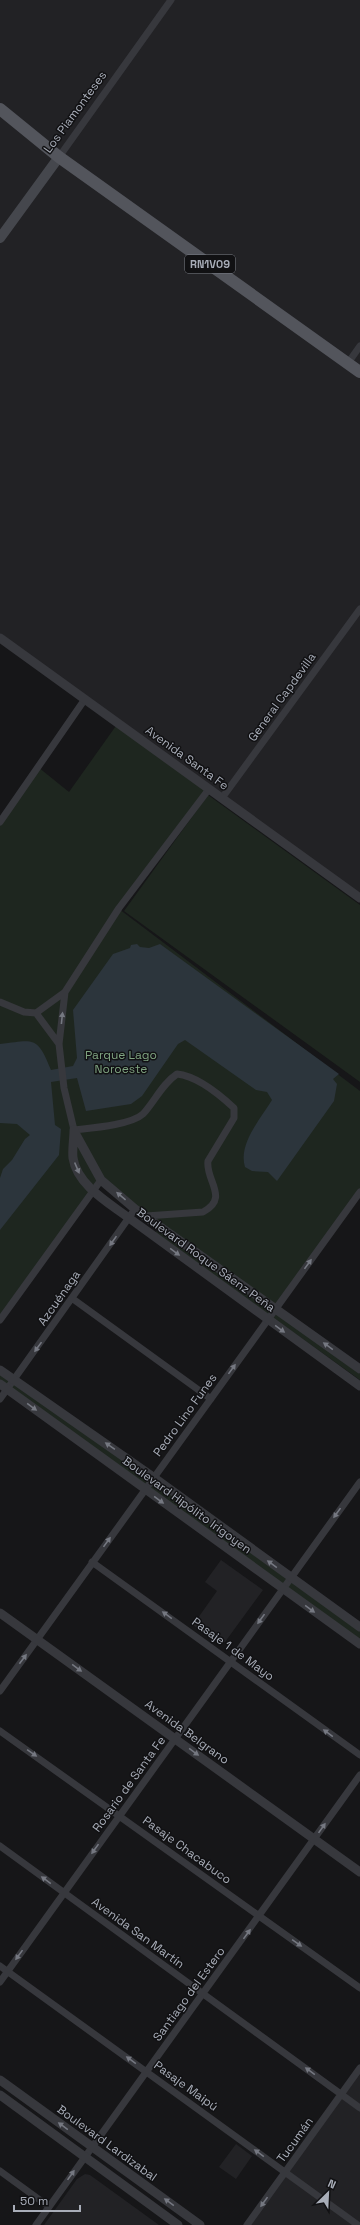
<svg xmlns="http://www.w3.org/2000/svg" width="360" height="2225" font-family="'Space Grotesk',sans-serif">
	<rect width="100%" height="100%" fill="#161618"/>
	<!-- built -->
	<path fill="#222225" d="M0,0H170L0,236Z
		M171,0H360V898L0,638V238Z
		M221,1560L263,1590L225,1642L218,1643L193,1625L217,1591L205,1582Z
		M360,2068V2225H247Z
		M236,2144L252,2156L236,2179L219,2167Z
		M85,2174L90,2175L159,2225H44L77,2179Z"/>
	<!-- green -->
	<path fill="#1e261f" d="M118,723L209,789L119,909L360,1091V1192L276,1308L101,1180L0,1320V822L38,767L69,792Z
		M208,795L360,905V1082L124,911Z
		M159,1229L360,1374V1380L155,1233Z
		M0,1369L360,1627V1644L0,1384Z"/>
	<!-- water -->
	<path fill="#2c353c" d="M137,944L140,947L149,948L160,944L339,1074L333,1079L337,1084L334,1101L277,1181L268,1172L252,1171L245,1167C238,1145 260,1119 272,1100L267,1092L256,1090L185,1040L178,1044L142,1096L131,1104L86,1111L77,1078L51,1082L55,1125L61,1129L59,1155L0,1230V1178L3,1169L12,1160L25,1139L30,1135L17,1124L0,1123V1044C34,1040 37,1035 51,1070L73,1066L77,1058L73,1010L113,954L130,948L131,945Z"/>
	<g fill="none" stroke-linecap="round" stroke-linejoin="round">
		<!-- minor -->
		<path stroke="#37383d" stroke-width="7" d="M59,157L171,0
			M348,363L360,346
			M222,798L360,609
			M0,822L85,699
			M65,992L59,1044L64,1088L74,1130C91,1128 131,1125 143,1114C155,1101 162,1084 177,1074C197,1076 219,1094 234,1108V1118L208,1161C205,1180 230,1198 203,1212L146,1216
			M0,1002L24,1012L36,1013L65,992L119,908L209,789
			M36,1013L59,1044
			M73,1299L211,1399
			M0,1320L101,1180
			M0,1399L135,1209
			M92,1562L360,1755
			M0,1691L360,1192
			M0,1731L360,1988
			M0,1846L360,2108
			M0,1966L358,2225
			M0,1982L360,1482
			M0,2171L48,2206
			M36,2225L360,1775
			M247,2225L360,2068"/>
		<!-- tertiary -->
		<path stroke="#37383d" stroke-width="9" d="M0,638L360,898
			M74,1130C74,1139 72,1149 73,1158C77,1185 109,1203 129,1218L360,1386
			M74,1131L101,1180L135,1209L360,1369
			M0,1370L153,1477L360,1627
			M0,1384L360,1644
			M0,1613L360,1872
			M0,2080L200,2225
			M0,2095L178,2225"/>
		<!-- secondary -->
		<path stroke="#45474d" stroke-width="10" d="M0,238L59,157"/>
		<!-- primary -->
		<path stroke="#53555c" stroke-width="12" d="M0,109L59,157L360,372"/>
	</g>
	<!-- one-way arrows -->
	<defs><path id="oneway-solid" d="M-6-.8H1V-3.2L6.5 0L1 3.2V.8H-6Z"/></defs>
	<g fill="#757881">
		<use href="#oneway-solid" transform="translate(62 1018) rotate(-84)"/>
		<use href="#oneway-solid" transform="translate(77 1168) rotate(67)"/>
		<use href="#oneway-solid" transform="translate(121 1196) rotate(-140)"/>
		<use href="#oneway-solid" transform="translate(113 1241) rotate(125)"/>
		<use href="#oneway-solid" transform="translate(175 1252) rotate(36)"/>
		<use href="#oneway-solid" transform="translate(308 1264) rotate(-54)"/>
		<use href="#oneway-solid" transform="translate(280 1329) rotate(36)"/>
		<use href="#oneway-solid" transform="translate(328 1346) rotate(-144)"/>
		<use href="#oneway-solid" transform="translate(38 1347) rotate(126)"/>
		<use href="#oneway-solid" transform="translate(232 1369) rotate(-54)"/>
		<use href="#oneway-solid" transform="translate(32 1407) rotate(36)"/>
		<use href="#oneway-solid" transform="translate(110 1446) rotate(-145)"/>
		<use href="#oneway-solid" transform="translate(159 1500) rotate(36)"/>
		<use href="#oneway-solid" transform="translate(337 1513) rotate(126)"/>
		<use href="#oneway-solid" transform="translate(107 1542) rotate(-54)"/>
		<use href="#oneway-solid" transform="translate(272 1564) rotate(-144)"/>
		<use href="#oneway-solid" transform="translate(310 1609) rotate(36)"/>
		<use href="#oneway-solid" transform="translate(167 1615) rotate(-144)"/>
		<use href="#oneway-solid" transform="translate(261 1619) rotate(126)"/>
		<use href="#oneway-solid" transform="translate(23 1659) rotate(-53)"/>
		<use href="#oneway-solid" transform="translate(77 1668) rotate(36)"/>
		<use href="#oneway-solid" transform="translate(328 1733) rotate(-144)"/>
		<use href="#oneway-solid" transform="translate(194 1752) rotate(36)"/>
		<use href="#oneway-solid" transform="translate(32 1753) rotate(35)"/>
		<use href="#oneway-solid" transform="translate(322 1828) rotate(-55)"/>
		<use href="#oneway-solid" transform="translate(95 1849) rotate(126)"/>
		<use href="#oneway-solid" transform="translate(46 1880) rotate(-144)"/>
		<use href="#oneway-solid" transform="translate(247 1934) rotate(-54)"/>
		<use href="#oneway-solid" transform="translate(297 1943) rotate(35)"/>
		<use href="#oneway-solid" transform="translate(19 1955) rotate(126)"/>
		<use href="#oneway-solid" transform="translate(131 2060) rotate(-144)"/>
		<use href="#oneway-solid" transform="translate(310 2071) rotate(-144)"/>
		<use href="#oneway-solid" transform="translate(63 2126) rotate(-144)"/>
		<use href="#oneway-solid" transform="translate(259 2153) rotate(-144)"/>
		<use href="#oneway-solid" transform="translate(71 2175) rotate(-55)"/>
		<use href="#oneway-solid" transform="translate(169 2202) rotate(-144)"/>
		<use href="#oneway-solid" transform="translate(264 2202) rotate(126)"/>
	</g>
	<g text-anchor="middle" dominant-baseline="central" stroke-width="3" stroke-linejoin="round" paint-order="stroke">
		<!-- shield labels -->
		<rect fill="#111113" stroke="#7b7e86" stroke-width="1" x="185" y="255" width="50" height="18" rx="3"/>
		<g font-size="11" font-weight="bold" fill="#a8adb8">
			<text x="210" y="264">RN1V09</text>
		</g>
		<!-- street labels -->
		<g font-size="12" fill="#a8adb8" stroke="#111113">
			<text transform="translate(75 112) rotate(-54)">Los Piamonteses</text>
			<text transform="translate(282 697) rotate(-54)">General Capdevilla</text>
			<text transform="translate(187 758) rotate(36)">Avenida Santa Fe</text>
			<text transform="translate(206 1260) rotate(36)">Boulevard Roque Sáenz Peña</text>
			<text transform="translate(59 1298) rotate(-55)">Azcuénaga</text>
			<text transform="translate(185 1415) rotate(-54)">Pedro Lino Funes</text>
			<text transform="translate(187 1505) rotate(36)">Boulevard Hipólito Irigoyen</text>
			<text transform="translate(233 1649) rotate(36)">Pasaje 1 de Mayo</text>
			<text transform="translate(187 1732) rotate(36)">Avenida Belgrano</text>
			<text transform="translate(129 1784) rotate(-54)">Rosario de Santa Fe</text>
			<text transform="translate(187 1850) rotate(36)">Pasaje Chacabuco</text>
			<text transform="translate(138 1933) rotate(36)">Avenida San Martín</text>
			<text transform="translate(189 1994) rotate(-54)">Santiago del Estero</text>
			<text transform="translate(186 2086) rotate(36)">Pasaje Maipú</text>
			<text transform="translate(295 2140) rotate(-54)">Tucumán</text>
			<text transform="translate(107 2143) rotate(36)">Boulevard Lardizabal</text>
		</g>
		<!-- park labels -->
		<g font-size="12" fill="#7fa381" stroke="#111113">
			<text x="121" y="1055">Parque Lago<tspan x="121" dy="14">Noroeste</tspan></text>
		</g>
	</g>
	<!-- north arrow -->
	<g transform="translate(328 2193) rotate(24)" stroke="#111113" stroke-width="3" paint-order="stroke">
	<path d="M0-3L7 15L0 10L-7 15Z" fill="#a8adb8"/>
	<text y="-6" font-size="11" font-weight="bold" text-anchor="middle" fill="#a8adb8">N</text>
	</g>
	<!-- scale -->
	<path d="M14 2205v6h66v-6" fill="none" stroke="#a8adb8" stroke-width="2"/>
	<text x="20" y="2205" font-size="12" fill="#a8adb8" stroke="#111113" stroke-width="3" paint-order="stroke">50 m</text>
</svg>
